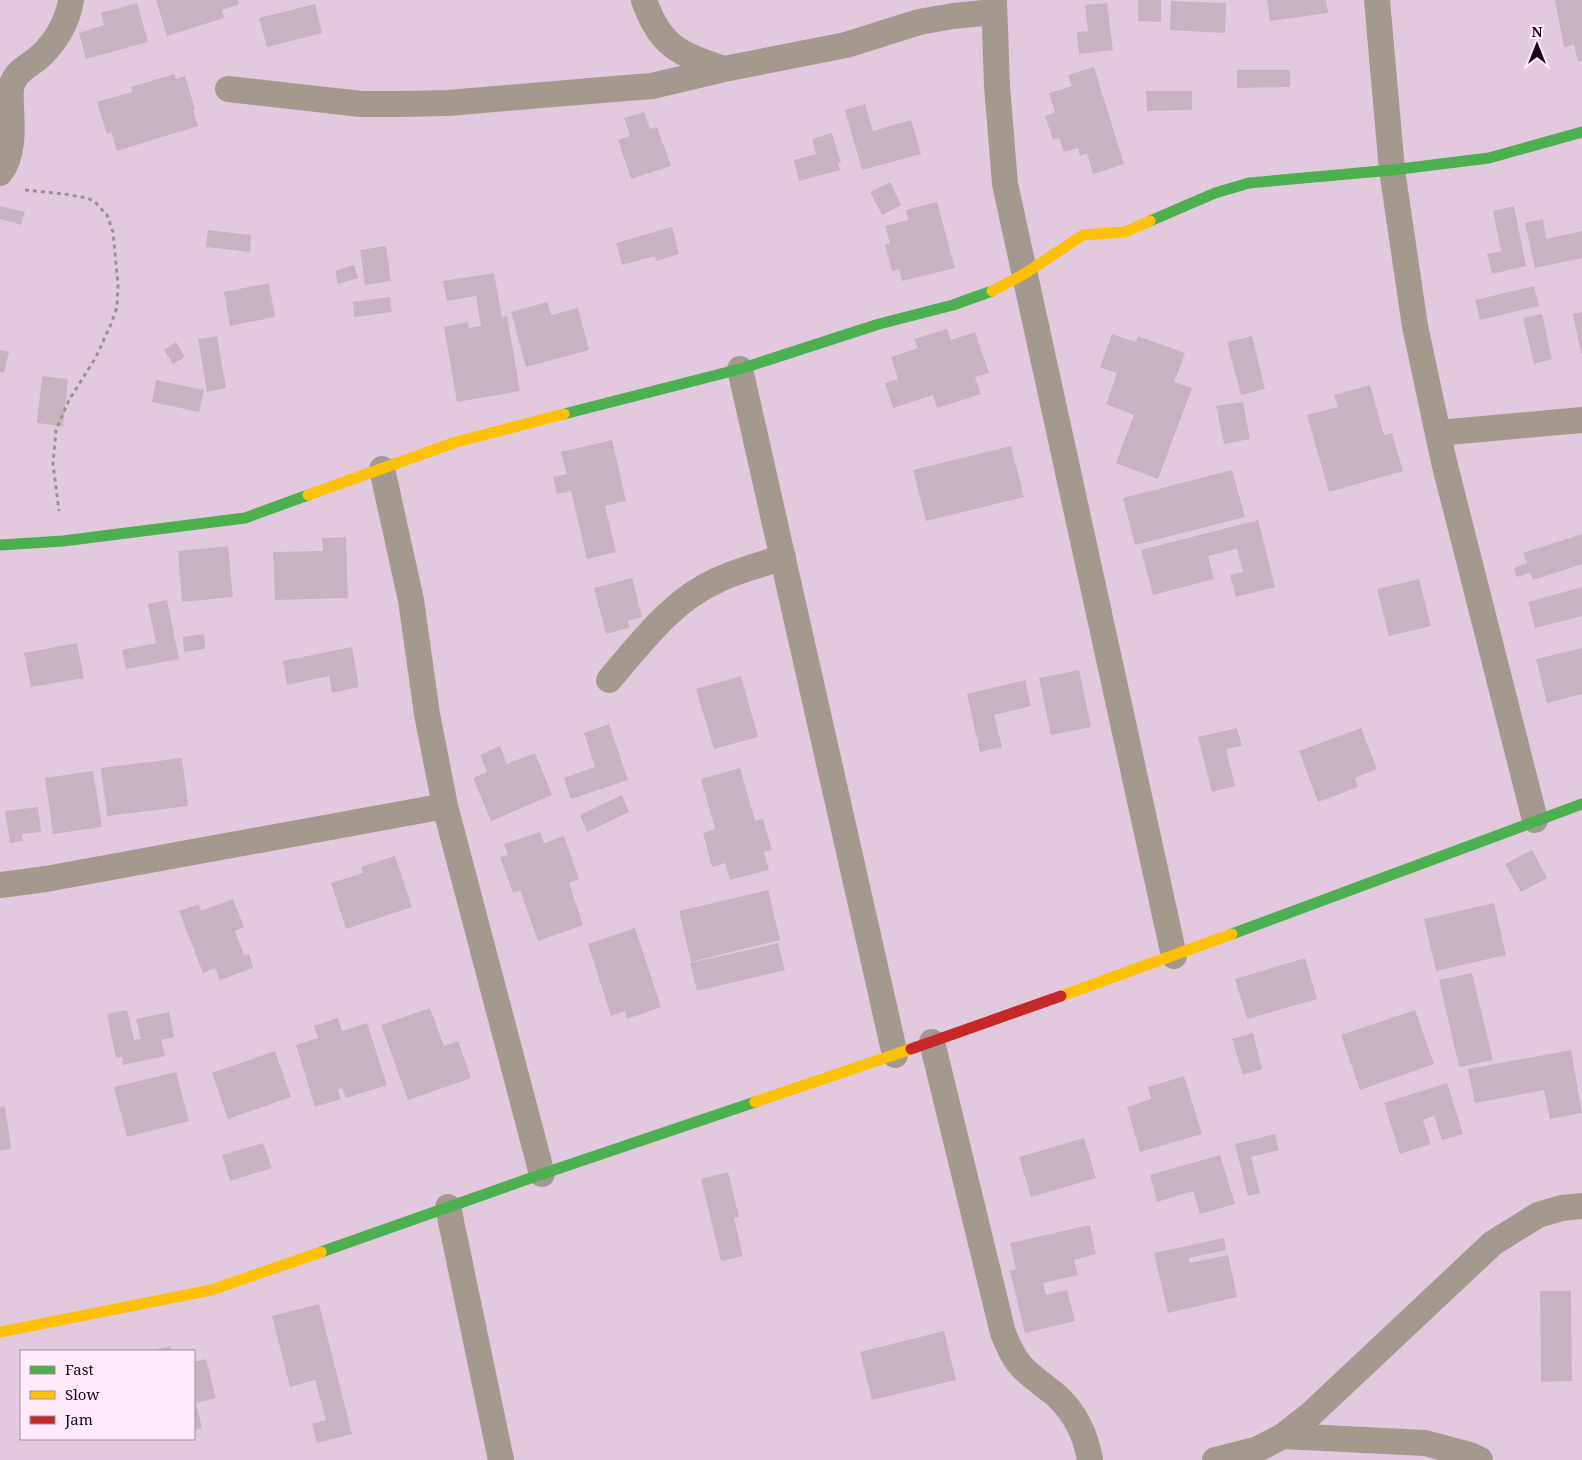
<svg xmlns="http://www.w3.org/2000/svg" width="1582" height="1460" font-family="'Noto Serif',serif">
	<rect width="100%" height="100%" fill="#e3c9de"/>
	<!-- building -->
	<path fill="#c9b2c0" d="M156,0H238L239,4L222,10L224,18L167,36Z
		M1138,0H1161V22L1138,21Z
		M1267,0H1326L1328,13L1270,21Z
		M1555,0H1582V61L1578,62L1574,45L1564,47Z
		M1171,1L1226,3L1225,33L1170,30Z
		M137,3L148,42L86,59L79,33L104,25L101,13Z
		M1107,3L1113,50L1079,54L1077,32L1088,31L1085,5Z
		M315,4L322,33L267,47L259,18Z
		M1094,67L1124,164L1093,174L1087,153L1080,156L1078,148L1064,152L1059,138L1053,140L1045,116L1055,112L1049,93L1072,86L1068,75Z
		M1237,70H1290V87L1237,88Z
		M174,74L176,79L185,76L195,109L193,110L198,126L117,151L111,132L107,134L97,102L132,92L131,87Z
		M1146,91H1192V110L1147,111Z
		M865,104L873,131L911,120L921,154L862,170L845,110Z
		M644,112L650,129L657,127L671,166L631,179L618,140L630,136L624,118Z
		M832,133L841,163H838L840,170L799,181L794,160L816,154L812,139Z
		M890,182L901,205L882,215L870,192Z
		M937,202L955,268L902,281L899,269L892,271L885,245L890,243L885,226L908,220L906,210Z
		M0,206L25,212L21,225L0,219Z
		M1514,206L1526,266L1492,274L1487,254L1501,251L1493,211Z
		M1543,219L1546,239L1582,231V258L1535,268L1525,223Z
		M672,227L679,254L656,261L655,256L622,265L616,243Z
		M208,230L251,235L250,252L206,247Z
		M386,246L391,281L365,285L360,250Z
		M354,265L358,278L338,284L335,271Z
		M494,273L502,317L507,316L520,391L457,402L444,327L468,322L469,328L481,326L476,296L447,301L443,281Z
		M269,283L275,317L230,326L224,292Z
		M1534,286L1539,306L1480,320L1475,300Z
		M390,297L392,312L354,317L353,302Z
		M547,302L551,315L578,308L589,350L526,367L511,312Z
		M1582,312V353H1581L1573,314Z
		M1542,314L1552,359L1534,364L1523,318Z
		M947,329L951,340L975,332L989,373L975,377L981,394L937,408L933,395L893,408L885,383L898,379L891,357L918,348L914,339Z
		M1112,334L1135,342L1138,336L1185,353L1174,382L1192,388L1158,479L1116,463L1134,415L1106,404L1117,373L1100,367Z
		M217,336L226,388L207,392L198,339Z
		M1252,336L1265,389L1241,395L1227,342Z
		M176,342L185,357L173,364L164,350Z
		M0,350L9,352L4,373L0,372Z
		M42,376L68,379L63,426L37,423Z
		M156,380L204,390L199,412L152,402Z
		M1370,385L1384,435L1392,433L1403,471L1329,492L1307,415L1338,407L1334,395Z
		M1243,402L1250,439L1224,444L1216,406Z
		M612,440L626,501L605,506L616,552L587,559L571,491L557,494L553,477L567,474L561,452Z
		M1011,446L1024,497L926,521L913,470Z
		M1232,470L1245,517L1135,545L1123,498Z
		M1258,520L1275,587L1236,597L1230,575L1243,572L1237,549L1208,556L1214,579L1153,595L1141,550Z
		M1582,534V564L1533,580L1530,573L1517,577L1514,568L1527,563L1523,553Z
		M346,537L348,598L275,600L273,552L323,551L322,538Z
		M228,546L233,597L182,602L178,551Z
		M632,578L642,617L628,621L629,628L606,634L594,588Z
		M1419,579L1431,626L1389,636L1377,589Z
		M1582,587V616L1535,628L1528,602Z
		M167,600L179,659L126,669L122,650L156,643L148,604Z
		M204,634L205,649L184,652L183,637Z
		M77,643L84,678L31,687L24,653Z
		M352,647L359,687L332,693L329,676L287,685L283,661Z
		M1582,648V694L1547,703L1536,659Z
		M1079,670L1091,727L1051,735L1039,678Z
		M741,676L758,737L714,749L696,689Z
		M1025,680L1031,706L994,715L1002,747L980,752L967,694Z
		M609,724L628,780L571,799L564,778L595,767L584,733Z
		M1237,728L1242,746L1226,749L1235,786L1212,792L1198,737Z
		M1361,728L1377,769L1355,778L1358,787L1318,802L1299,751Z
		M500,746L507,764L535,753L552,795L491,821L473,778L487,772L480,755Z
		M182,758L188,806L107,816L101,768Z
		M740,768L755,821L763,819L772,850L764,852L769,870L730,880L725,863L712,867L703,833L715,829L701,779Z
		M93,771L102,827L53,834L45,778Z
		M622,795L629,812L587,832L580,815Z
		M38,807L41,832L22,834L23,841L10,843L5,811Z
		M540,832L544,843L564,836L579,879L569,883L583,925L538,941L520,890L513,893L500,857L508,855L504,844Z
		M1532,850L1547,878L1521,892L1505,864Z
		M395,856L412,907L346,929L331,883L363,873L361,867Z
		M768,890L780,940L691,962L679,911Z
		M233,899L244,927L235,931L244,955L249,954L253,968L220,980L215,968L203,973L179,911L199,904L201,911Z
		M1494,903L1506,955L1436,971L1424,919Z
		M635,928L661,1007L627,1019L625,1011L611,1016L588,944Z
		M778,943L785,970L697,991L690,963Z
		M1305,958L1317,999L1247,1019L1235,979Z
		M1472,973L1493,1060L1459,1067L1439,980Z
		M430,1008L444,1046L458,1041L471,1078L408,1100L381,1025Z
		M127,1010L134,1040L141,1039L136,1019L169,1012L174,1037L161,1040L165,1056L123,1065L122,1057L116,1058L107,1014Z
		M1415,1010L1434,1064L1360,1090L1341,1035Z
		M338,1018L342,1031L367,1023L387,1085L346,1098L342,1088L338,1090L341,1099L315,1107L296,1045L318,1038L314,1026Z
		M1253,1033L1262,1069L1243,1075L1232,1039Z
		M1571,1050L1582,1113L1550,1119L1544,1090L1475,1103L1468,1069Z
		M275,1051L291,1097L228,1119L212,1073Z
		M176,1072L189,1121L127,1137L114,1087Z
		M1184,1076L1202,1134L1140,1152L1127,1107L1151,1099L1148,1087Z
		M1447,1083L1463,1134L1442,1140L1434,1116L1423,1120L1431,1144L1400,1154L1384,1103Z
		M5,1106L11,1149L0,1151V1107Z
		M1275,1134L1279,1150L1251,1157L1260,1193L1248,1196L1235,1144Z
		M1084,1138L1096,1178L1031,1197L1019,1157Z
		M263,1143L272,1168L230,1181L222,1155Z
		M1220,1155L1235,1204L1200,1214L1193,1191L1157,1202L1150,1175Z
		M728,1172L739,1217L734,1218L743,1256L721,1261L701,1179Z
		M1090,1225L1096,1254L1074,1260L1078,1275L1043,1283L1046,1295L1067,1290L1075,1321L1025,1333L1010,1271L1016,1269L1010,1243Z
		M1224,1238L1226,1250L1189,1258L1190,1263L1228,1255L1237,1297L1168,1313L1154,1253Z
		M1540,1291H1571L1572,1381L1541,1382Z
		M319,1304L352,1434L317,1443L312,1424L326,1420L315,1380L290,1387L272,1316Z
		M944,1331L956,1380L872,1400L860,1352Z
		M170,1346L171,1351H151Z
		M206,1359L216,1398L196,1403L202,1428L194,1430V1362Z"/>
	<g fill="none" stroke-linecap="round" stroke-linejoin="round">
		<!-- path -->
		<path stroke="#9c918d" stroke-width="3" stroke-dasharray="4 4" stroke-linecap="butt" d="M25,190L64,194L87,198L94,201L107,215L113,232L118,285L117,307L111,324L96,357L69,400L56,430L53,464L59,511"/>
		<!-- street -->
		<path stroke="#a4998f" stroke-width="26" d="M644,0C660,47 680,54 724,69
			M994,0L997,86L1005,184L1174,956
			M1377,0L1392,170L1415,326L1444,462L1535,820
			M228,89L361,104H401L448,103L614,89L652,86L724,69L846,45L919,22L953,16L994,12
			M0,173C14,156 12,128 11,106C11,97 9,88 14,80C18,71 29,65 37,59C54,45 68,22 71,0
			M740,369L895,1055
			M1438,433L1582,420
			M382,469L411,600L427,714L445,806L542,1174
			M609,680C641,643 672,600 718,580C738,570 761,565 783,557
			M0,885L46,879L445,806
			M932,1042L1003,1333C1008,1345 1014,1360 1024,1369C1034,1379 1046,1387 1057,1396C1075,1413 1086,1436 1090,1460
			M448,1207L501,1460
			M1283,1436L1425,1443L1470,1455L1480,1460
			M1215,1460L1258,1449L1283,1436L1311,1414L1493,1243L1538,1215L1562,1208L1582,1206"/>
		<!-- fast -->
		<path stroke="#4caf50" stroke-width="11" d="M1150,221L1215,193L1249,183L1392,170L1489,158L1582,132
			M564,414L740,369L879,324L953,305L992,291
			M0,545L63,541L245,518L308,495
			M1232,934L1582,804
			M321,1252L542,1174L755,1102"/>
		<!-- slow -->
		<path stroke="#ffc107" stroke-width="11" d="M992,291L1024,274L1083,235L1125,232L1150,221
			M308,495L456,442L564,414
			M1061,996L1232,934
			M755,1102L911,1049
			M0,1332L211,1290L321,1252"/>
		<!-- jam -->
		<path stroke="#c62828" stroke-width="11" d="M911,1049L1061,996"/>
	</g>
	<!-- legend -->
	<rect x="20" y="1350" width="175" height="90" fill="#feeaf9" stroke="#a18f9d"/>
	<rect x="30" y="1366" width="25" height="8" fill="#4caf50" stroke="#a18f9d"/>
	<text x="65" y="1375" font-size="15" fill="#160613">Fast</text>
	<rect x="30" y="1391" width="25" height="8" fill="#ffc107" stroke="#a18f9d"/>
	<text x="65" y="1400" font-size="15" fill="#160613">Slow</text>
	<rect x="30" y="1416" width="25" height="8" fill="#c62828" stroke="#a18f9d"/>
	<text x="65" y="1425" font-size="15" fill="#160613">Jam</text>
	<!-- north arrow -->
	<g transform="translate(1537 45)" stroke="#feeaf9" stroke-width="4" paint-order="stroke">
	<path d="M0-4L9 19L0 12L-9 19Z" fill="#160613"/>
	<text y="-8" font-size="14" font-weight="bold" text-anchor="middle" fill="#160613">N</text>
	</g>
</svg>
